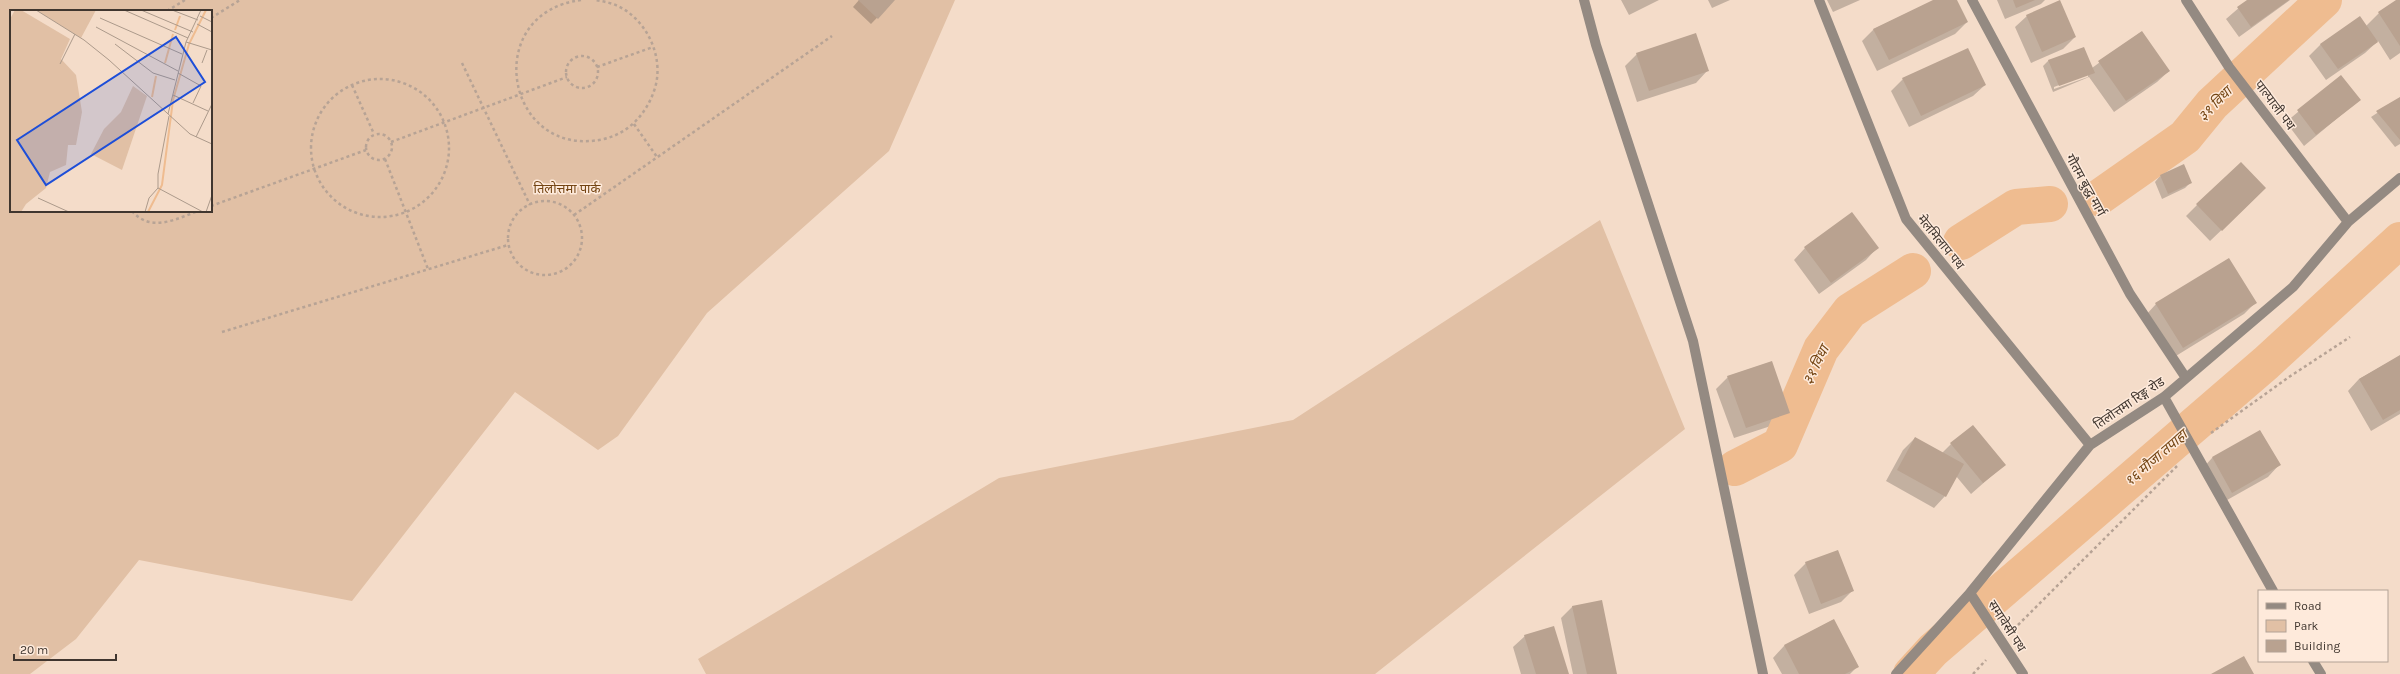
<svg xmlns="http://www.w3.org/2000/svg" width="2400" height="674" font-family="Karla,'Noto Sans Devanagari',sans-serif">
	<rect width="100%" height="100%" fill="#f4dcc9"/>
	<!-- green -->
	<path fill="#e1c0a5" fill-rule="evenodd" d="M0,0H955L889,151L707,313L618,436L598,450L515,392L352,601L139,560L76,639L30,674H0ZM11,11H211V211H11Z
		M1600,220L1685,429L1375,674H706L698,659L999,478L1293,420Z"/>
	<!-- shadow -->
	<path fill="#0003" fill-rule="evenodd" d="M859,0H894L871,24L853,7Z
		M1621,0H1659L1629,15Z
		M1708,0H1730L1712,8Z
		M1827,0H1860L1833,12Z
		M1935,0H1956L1967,22L1955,34L1877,71L1862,41L1874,29Z
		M1997,0H2045L2041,4L2005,19Z
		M2248,0H2290L2239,37L2226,19Z
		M2398,0H2400V53L2390,60L2378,41L2365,53L2326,80L2309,56L2321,44L2366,26L2379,13Z
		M2027,16L2075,37L2063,49L2031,63L2015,27Z
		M2141,32L2169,71L2157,82L2114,112L2089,77L2053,92L2043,66L2049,60L2092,68ZM2088,74V77L2054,89V87Z
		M1637,54L1707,71L1696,83L1637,102L1625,66Z
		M2341,76L2359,100L2304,146L2286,122Z
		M1903,79L1985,85L1973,96L1909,127L1891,91Z
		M2400,98V144L2395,147L2371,117Z
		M2160,176L2191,182L2185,188L2162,199L2155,182Z
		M2253,200L2210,241L2186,216L2197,205Z
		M1805,248H1877L1866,260L1819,294L1794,260Z
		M2256,302L2244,314L2171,359L2145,316L2156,304Z
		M2400,356V414L2371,431L2348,391L2359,379Z
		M1728,377L1789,412L1777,424L1734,438L1716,389Z
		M2260,431L2279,465L2268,477L2220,504L2201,470L2212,458Z
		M1915,438L1942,453L1951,444L2004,465L1971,494L1956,476L1945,496L1934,508L1886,481L1903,450Z
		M1806,563L1853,590L1841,602L1809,614L1794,575Z
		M1573,606L1616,674H1573L1561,618Z
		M1833,620L1858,666L1850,674H1782L1773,658L1784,646Z
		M1525,636L1568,674H1521L1513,647Z"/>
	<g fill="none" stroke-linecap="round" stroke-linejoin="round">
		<!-- canal -->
		<path stroke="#efbc90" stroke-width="36" d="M2098,198L2185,137L2212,104L2324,0
			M1961,242L2016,207L2050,204
			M1735,468L1780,445L1821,349L1850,311L1913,271
			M1911,674L1933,650L2266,363L2400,240"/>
	</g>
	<!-- building -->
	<path fill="#b9a290" d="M858,0H895L878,19Z
		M1933,0H1957L1968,22L1889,60L1873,29Z
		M2013,0H2035L2016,8Z
		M2060,0L2076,37L2042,52L2026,15Z
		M2247,0H2289L2251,27L2237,7Z
		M2396,0H2400V46L2378,12Z
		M2360,16L2378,42L2338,69L2320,44Z
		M2142,31L2170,71L2126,101L2098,61Z
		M1696,33L1709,71L1649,91L1636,53Z
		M2084,47L2095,73L2059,86L2048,60Z
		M1968,48L1986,85L1921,116L1902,78Z
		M2341,75L2361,100L2316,135L2297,110Z
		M2400,97V140L2376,111Z
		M2241,162L2266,188L2222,231L2196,204Z
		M2184,164L2192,183L2168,194L2160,175Z
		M1852,212L1879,248L1831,283L1804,247Z
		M2229,258L2257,303L2183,348L2155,303Z
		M2400,355V410L2383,420L2359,379Z
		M1772,361L1790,413L1746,428L1727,376Z
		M1973,425L2006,465L1983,483L1950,443Z
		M2260,430L2281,465L2232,493L2212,457Z
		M1915,437L1964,464L1946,497L1897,470Z
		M1838,550L1854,591L1821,604L1805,562Z
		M1602,600L1617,674H1587L1572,606Z
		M1834,619L1859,667L1845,674H1799L1784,645Z
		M1554,626L1569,674H1536L1524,635Z
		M2244,656L2254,674H2211Z"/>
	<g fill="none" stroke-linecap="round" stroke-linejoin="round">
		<!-- path -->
		<path stroke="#b7a395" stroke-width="2.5" stroke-dasharray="3 3" stroke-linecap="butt" d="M581,0C479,13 506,161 604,139C629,133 646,114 654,91C666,58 646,16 613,4C607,2 601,1 595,0
			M167,11L185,0
			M211,18L240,0
			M566 72a16 16 0 1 1 32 0a16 16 0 1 1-32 0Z
			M462,63L530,205
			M597,67L653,47
			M311 148a69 69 0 1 1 138 0a69 69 0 1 1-138 0Z
			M352,85L374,134
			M634,124L657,157
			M366 147a13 13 0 1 1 26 0a13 13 0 1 1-26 0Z
			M391,142L567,77
			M385,159L428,269
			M508 238a37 37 0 1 1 74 0a37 37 0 1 1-74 0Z
			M211,206L366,150
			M132,211C151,233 176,219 198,211
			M574,215L832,36
			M222,332L508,245
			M2211,433L2289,377L2350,337
			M2018,625L2177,466
			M1973,674L1986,660"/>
		<!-- minor -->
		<path stroke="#948a82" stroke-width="10" d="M1584,0L1596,45L1693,341L1763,674
			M1819,0L1906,219L2090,445
			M1972,0L2130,294L2186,378
			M2186,0L2229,67L2348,222
			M2164,397L2273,591
			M1970,593L2023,674
			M2313,661L2321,674
			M1896,674L1970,593L2090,445L2164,397L2293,287L2348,222L2400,178"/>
	</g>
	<g text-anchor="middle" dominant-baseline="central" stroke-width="3" stroke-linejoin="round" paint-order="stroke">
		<!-- street labels -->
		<g font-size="13" fill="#40362f" stroke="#feeadb">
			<text transform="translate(2275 105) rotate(53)">पाल्पाली पथ</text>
			<text transform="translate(2086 185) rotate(61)">गौतम बुद्ध मार्ग</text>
			<text transform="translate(1941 242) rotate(51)">मेलमिलाप पथ</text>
			<text transform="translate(2129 403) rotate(-34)">तिलोत्तमा रिङ्ग रोड</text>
			<text transform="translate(2007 626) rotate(57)">समावेसी पथ</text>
		</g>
		<!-- park labels -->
		<g font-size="13" fill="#734311" stroke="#feeadb">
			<text x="567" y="188">तिलोत्तमा पार्क</text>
		</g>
		<!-- water labels -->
		<g font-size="14" font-style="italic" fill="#734412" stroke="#feeadb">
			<text transform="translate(2215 104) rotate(-46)">३१ विधा</text>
			<text transform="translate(1816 365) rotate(-64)">३१ विधा</text>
			<text transform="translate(2156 458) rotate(-41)">१६ मौजा तपाहा</text>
		</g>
	</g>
	<!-- overview -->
	<g transform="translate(10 10)">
		<rect width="202" height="202" fill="#f4dcc9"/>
		<path d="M5,0H11L60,29L51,49L66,65L72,102L66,135H58L56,155L40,162L36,178L16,194L11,202H0V9ZM26,0H86L71,28ZM123,76L137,86L112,160L81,144L94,119L111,102Z" fill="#e1c0a5"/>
		<path fill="none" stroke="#efbc90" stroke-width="2" d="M165,20L170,6M155,53L163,24M142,87L146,66M138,202L152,175L163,90L179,34L196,0"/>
		<path fill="none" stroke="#ac9a8b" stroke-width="1" d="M26,0L74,30L99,50L180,124L202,134M114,0L178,28M131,0L183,22M162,0L188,10M190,6L202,12M90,8L172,44M187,14L202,22M86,17L168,61M176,32L202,40M105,34L143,63L165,70M192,53L197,40M50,54L65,24M168,63L191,76L183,93M163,85L198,101M158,104L176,32L191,0M186,127L202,94M148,178L193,202M28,188L59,202M135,202L139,188L148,178V164L159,106M196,202L202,185"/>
		<path fill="#1d4ed8" fill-opacity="0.15" stroke="#1d4ed8" stroke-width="2" d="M166,27L195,72L36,175L7,130Z"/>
		<rect width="202" height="202" fill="none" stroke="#40362f" stroke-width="2"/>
	</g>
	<!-- legend -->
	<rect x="2258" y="590" width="130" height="72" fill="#feeadb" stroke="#b2a296"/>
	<rect x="2266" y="603" width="20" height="6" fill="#948a82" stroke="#b2a296"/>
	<text x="2294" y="610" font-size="12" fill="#40362f">Road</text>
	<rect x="2266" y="620" width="20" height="12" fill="#e1c0a5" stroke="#b2a296"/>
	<text x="2294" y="630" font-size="12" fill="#40362f">Park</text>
	<rect x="2266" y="640" width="20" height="12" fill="#b9a290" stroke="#b2a296"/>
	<text x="2294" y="650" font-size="12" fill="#40362f">Building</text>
	<!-- scale -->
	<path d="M14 654v6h102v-6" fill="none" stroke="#40362f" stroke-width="2"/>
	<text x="20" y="654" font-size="12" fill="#40362f" stroke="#feeadb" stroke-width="3" paint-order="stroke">20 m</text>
</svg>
